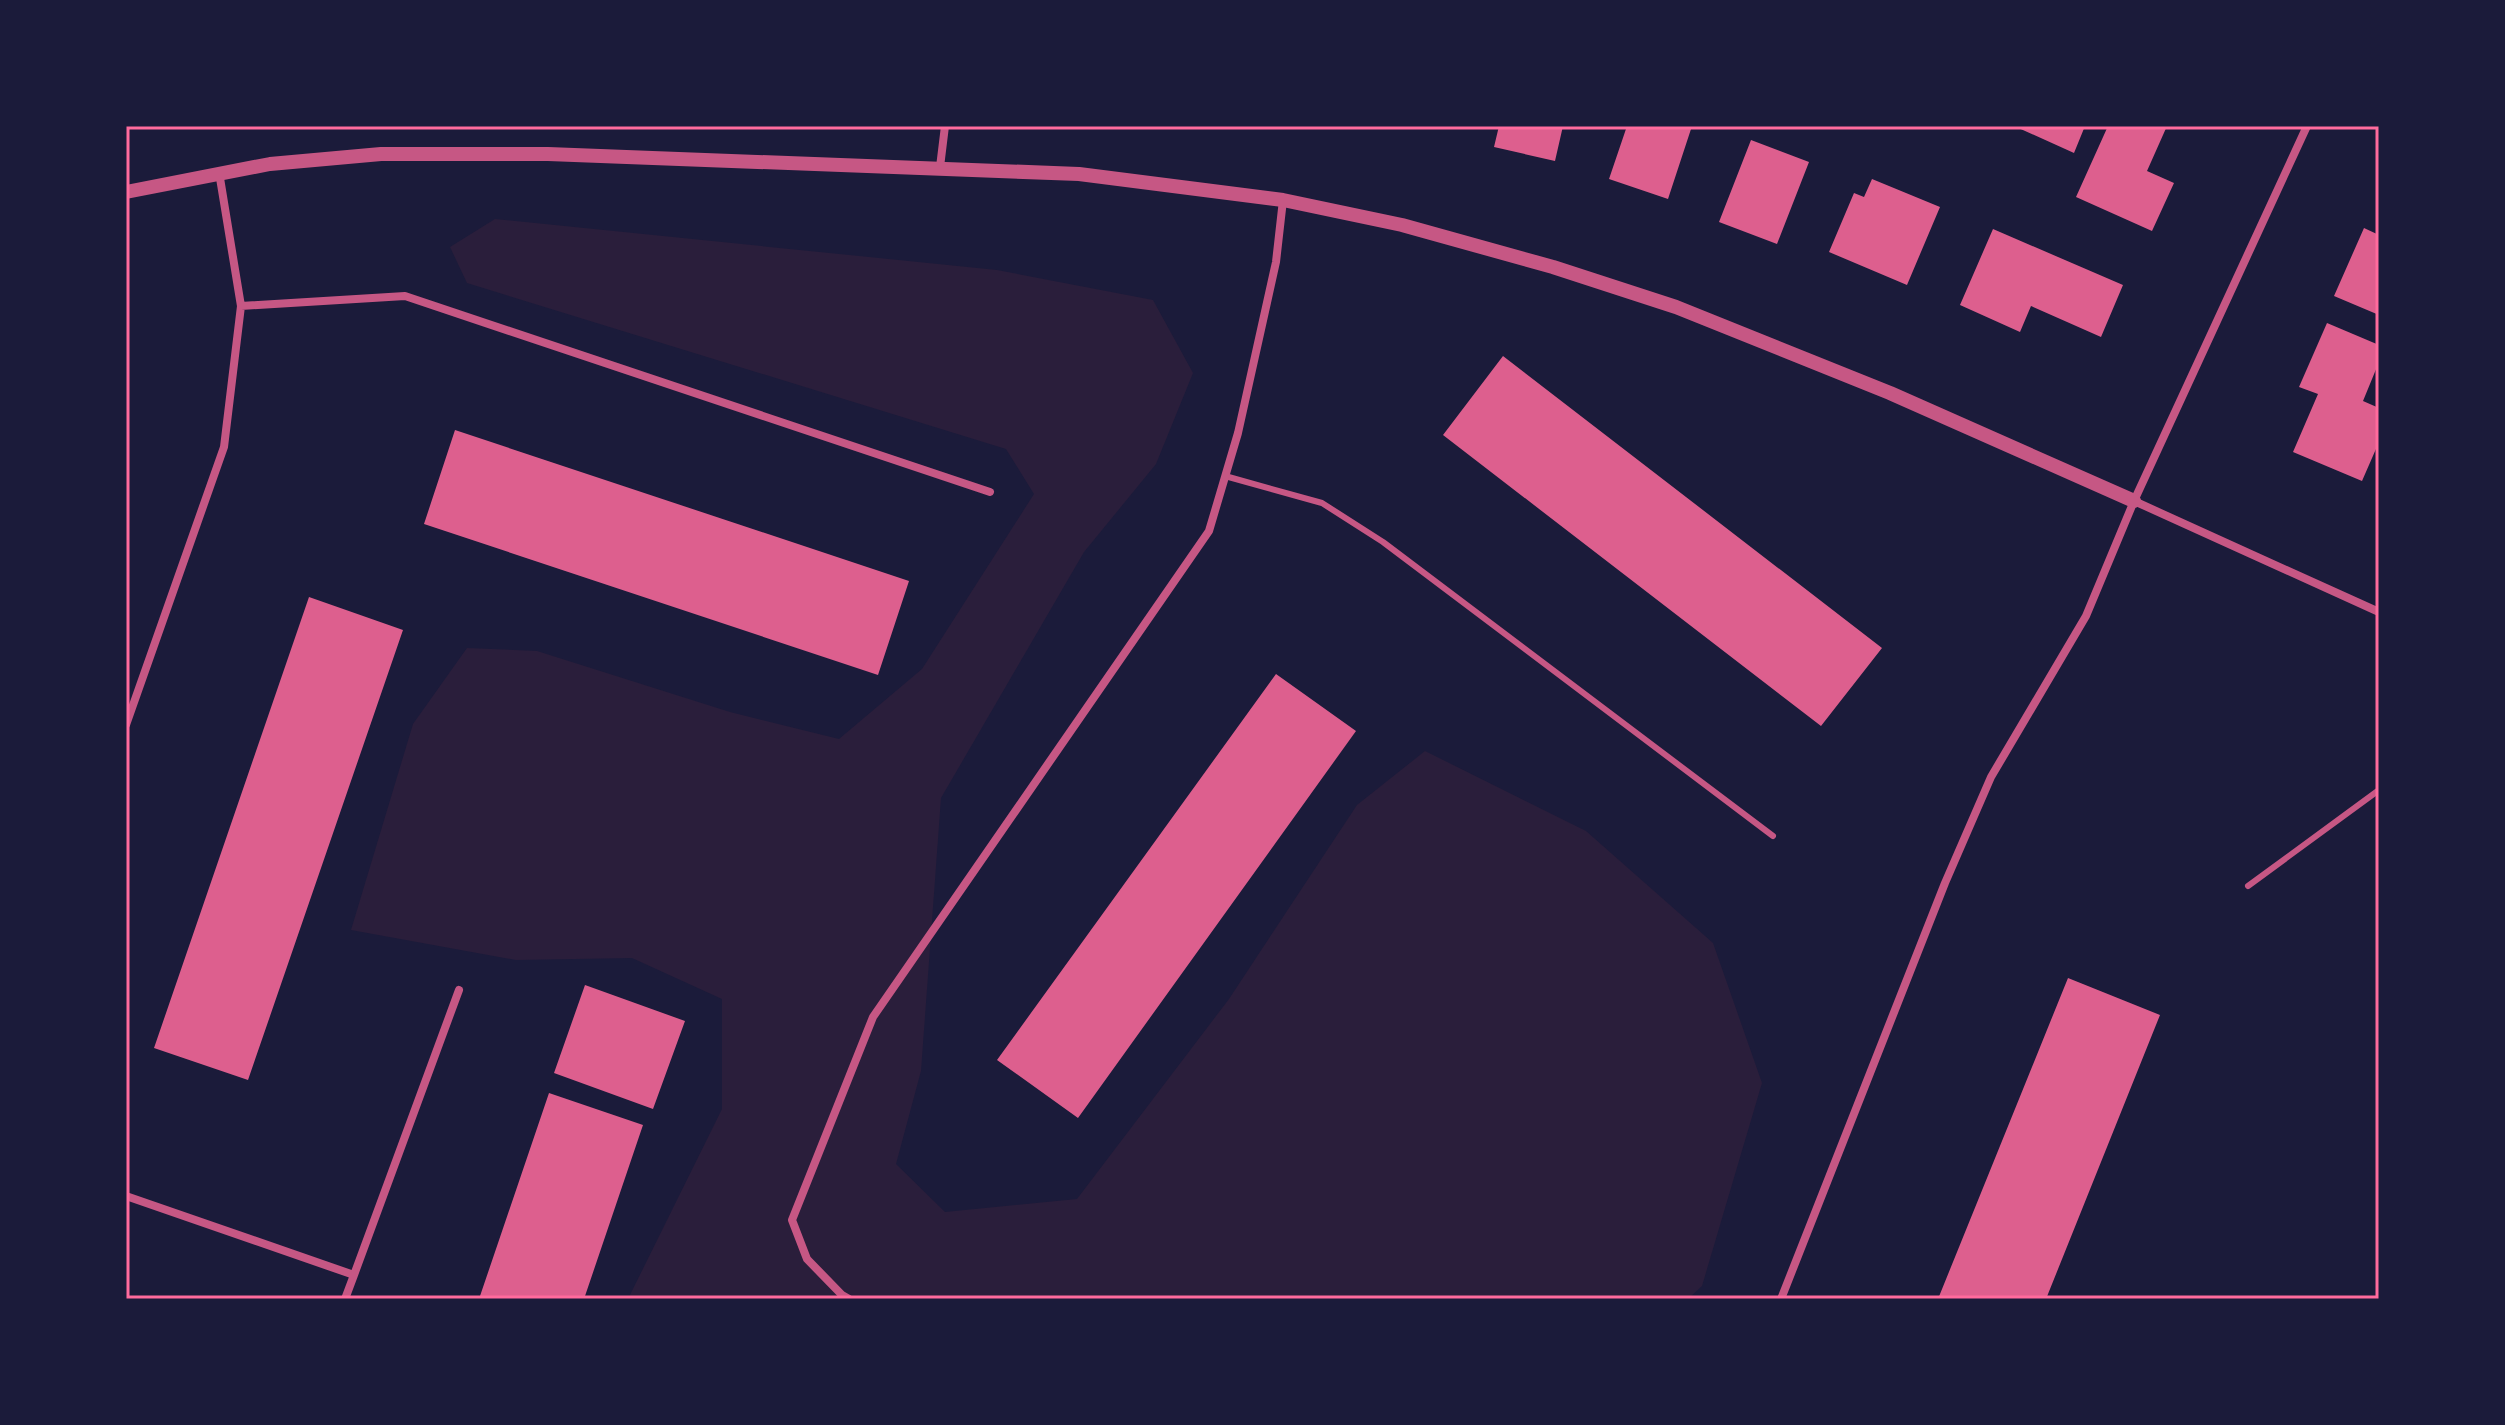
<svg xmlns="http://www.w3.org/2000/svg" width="2505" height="1425" font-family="'Public Sans',sans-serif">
	<rect width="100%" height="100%" fill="#1b1b3a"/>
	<!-- green -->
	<path fill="#2a1e3b" d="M495,219L997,270L1153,300L1193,373L1156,464L1084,552L941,798L921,1071L896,1164L945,1212L1077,1199L1229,999L1357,805L1425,751L1586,831L1713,943L1762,1083L1702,1286L1688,1299H628L722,1109V999L632,958L516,960L351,930L413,724L467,648L537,651L730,712L839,739L922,669L1034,494L1006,449L467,283L450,247Z"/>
	<!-- building -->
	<path fill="#dd5f8e" d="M1499,126H1563L1555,161L1494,147Z
		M1627,126H1692L1668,199L1609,179Z
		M2014,126H2085L2074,153Z
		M2108,126H2167L2147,171L2174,183L2152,231L2076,197Z
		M1751,140L1809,162L1777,244L1719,222Z
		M1872,179L1940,207L1907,285L1829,252L1854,193L1864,197Z
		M2364,228L2379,235V315L2334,296Z
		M1993,229L2123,285L2101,337L2031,306L2020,332L1960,305Z
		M2327,323L2379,345V362L2363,401L2379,408V442L2362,481L2293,452L2318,394L2299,387Z
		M1503,356L1882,648L1821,726L1443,435Z
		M455,430L909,581L878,675L424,524Z
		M309,597L403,630L248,1080L154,1048Z
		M1276,674L1356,731L1078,1118L997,1060Z
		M2068,978L2160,1015L2046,1299H1938Z
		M585,985L685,1021L653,1109L554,1073Z
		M549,1093L643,1125L584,1299H479Z"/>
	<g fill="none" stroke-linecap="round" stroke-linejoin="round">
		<!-- service -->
		<path stroke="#c65784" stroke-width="6" d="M1225,476L1322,503L1383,542L1773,836
			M2248,886L2379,790"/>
		<!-- minor -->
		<path stroke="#c65784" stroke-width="8" d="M940,167L945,126
			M219,172L241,306
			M2134,501L2379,612
			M126,725L224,447L241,306L405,296L990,492
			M126,1196L354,1275L345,1299
			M354,1275L459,990
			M849,1299L842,1295L807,1259L792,1220L873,1017L1209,531L1238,433L1276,262L1283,200
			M1781,1299L1945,883L1991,777L2086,616L2134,501L2307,126"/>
		<!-- tertiary -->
		<path stroke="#c65784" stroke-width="14" d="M126,192L270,164L381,154H548L1079,174L1283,200L1402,225L1553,267L1676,307L1890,393L2134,501"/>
	</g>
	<!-- border -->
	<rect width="2505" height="1425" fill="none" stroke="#1b1b3a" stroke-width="256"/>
	<rect x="128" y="128" width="2249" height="1169" fill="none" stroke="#ff6b9d" stroke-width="3"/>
</svg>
